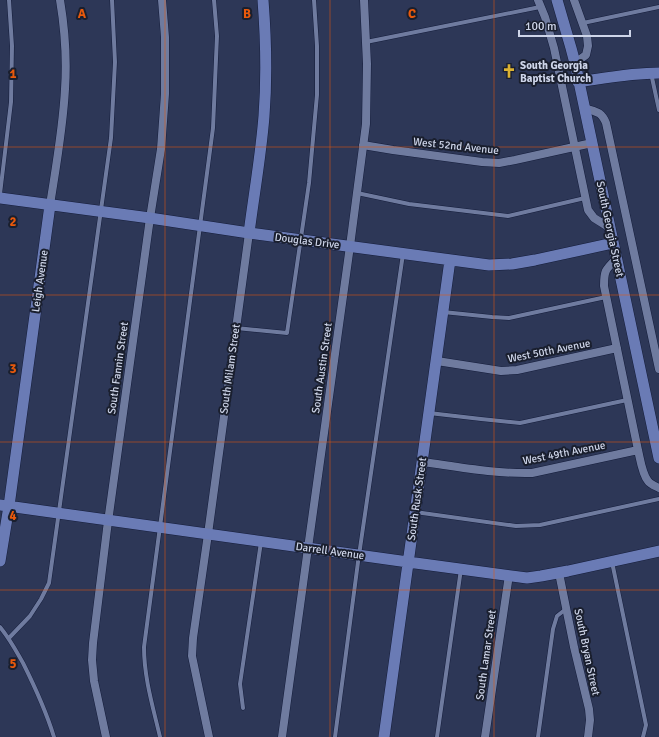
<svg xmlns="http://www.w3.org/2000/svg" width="659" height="737" font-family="Signika,sans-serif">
	<rect width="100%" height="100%" fill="#2d3757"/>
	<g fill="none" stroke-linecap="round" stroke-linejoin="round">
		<defs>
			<path id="lane" d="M583,23L659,7
				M366,42L540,7
				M651,73L659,110
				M357,193L409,204L508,216L585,198
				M0,194L11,102L12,46L9,0
				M443,312L492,317L509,318L606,297
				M236,328L287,333L309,183L317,95V46L314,0
				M429,413L481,419L520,423L627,400
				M415,512L516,526L540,525L659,499
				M612,562L646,725L643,737
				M0,627C10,639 15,649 23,663C35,687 46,711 54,737
				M9,638L30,616L41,599L49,583L111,138L115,62L112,0
				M243,708L240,684L261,542
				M160,737C153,707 144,678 144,647L213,128L217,36L214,0
				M335,737L358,562L403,254
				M437,737L461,569
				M538,737L553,629L557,616L566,609"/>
			<path id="street" d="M538,0L545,17L554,48L588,210L594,218L610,228
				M574,0L587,36L588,46L586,55L575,63
				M584,108C596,112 601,111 606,123L659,369
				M363,145L393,150L482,162L499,163L515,160L592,143
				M50,205C56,166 63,128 65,89C67,59 65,30 60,0
				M616,259C605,270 604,271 604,286L638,450C640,458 642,474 648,481C650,484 655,486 659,488
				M437,361L501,371L517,370L617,348
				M423,462C459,467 496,474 532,473L638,450
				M559,573L574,647L589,709L590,720L588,737
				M106,737L94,681L92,660L93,643L107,529L150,218L161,149L165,94V37L162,0
				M209,737L192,656L193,638L208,534L249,233
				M282,737L308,548L350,246L366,124L367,64L364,0
				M485,737L509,575"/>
			<path id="secondary" d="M557,0L571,48L575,63L659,458
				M578,82C606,78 631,73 659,73
				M0,198L150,218L249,233L489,265L512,264L535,260L613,243
				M249,233C254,194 261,155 264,116C267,77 266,39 263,0
				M0,505L408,562L527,578L541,576L568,571L659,551
				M0,561L9,506L50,205
				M384,737L450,260"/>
		</defs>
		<!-- lane casing -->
		<use href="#lane" stroke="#151d3b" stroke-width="5"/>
		<!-- street casing -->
		<use href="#street" stroke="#151d3b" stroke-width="9"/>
		<!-- secondary casing -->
		<use href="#secondary" stroke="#151d3b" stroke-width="12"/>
		<!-- lane -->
		<use href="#lane" stroke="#6f7b9f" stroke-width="4"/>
		<!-- street -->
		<use href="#street" stroke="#6f7b9f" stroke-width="8"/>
		<!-- secondary -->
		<use href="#secondary" stroke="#6a7bb5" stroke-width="11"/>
	</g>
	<!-- grid -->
	<path fill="none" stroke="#e8590c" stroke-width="1" stroke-opacity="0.55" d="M165,0V737M330,0V737M494,0V737M0,147H659M0,295H659M0,442H659M0,590H659"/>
	<!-- icons -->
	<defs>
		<symbol id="church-bare" viewBox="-9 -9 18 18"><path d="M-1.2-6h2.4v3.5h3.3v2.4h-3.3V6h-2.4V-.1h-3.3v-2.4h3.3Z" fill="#dbb233" stroke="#1a1f2e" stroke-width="2.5" paint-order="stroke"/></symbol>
	</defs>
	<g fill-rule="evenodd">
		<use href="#church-bare" x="499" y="61" width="20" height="20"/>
	</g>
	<g text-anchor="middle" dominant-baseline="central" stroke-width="4" stroke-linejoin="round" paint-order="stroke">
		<!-- poi labels -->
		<g font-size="11" font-weight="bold" fill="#ced5e9" stroke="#1a1f2e" text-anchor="start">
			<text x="520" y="65">South Georgia<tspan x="520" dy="13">Baptist Church</tspan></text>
		</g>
		<!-- street labels -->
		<g font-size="11" fill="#ced5e9" stroke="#1a1f2e">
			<text transform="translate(456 146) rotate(6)">West 52nd Avenue</text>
			<text transform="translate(610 229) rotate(78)">South Georgia Street</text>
			<text transform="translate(307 241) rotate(7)">Douglas Drive</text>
			<text transform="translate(40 281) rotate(-82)">Leigh Avenue</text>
			<text transform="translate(549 351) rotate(-11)">West 50th Avenue</text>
			<text transform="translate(118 368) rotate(-82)">South Fannin Street</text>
			<text transform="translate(322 368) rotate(-82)">South Austin Street</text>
			<text transform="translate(230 369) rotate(-82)">South Milam Street</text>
			<text transform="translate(564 453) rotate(-11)">West 49th Avenue</text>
			<text transform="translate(417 499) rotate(-82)">South Rusk Street</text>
			<text transform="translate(330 551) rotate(8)">Darrell Avenue</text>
			<text transform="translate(587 652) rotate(78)">South Bryan Street</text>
			<text transform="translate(486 655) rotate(-82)">South Lamar Street</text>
		</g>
	</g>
	<g font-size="13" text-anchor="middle" font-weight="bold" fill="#e8590c" stroke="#1a1f2e" stroke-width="4" stroke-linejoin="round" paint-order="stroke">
		<text x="82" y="18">A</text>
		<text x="247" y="18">B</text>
		<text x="412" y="18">C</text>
		<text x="13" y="78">1</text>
		<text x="13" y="226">2</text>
		<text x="13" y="373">3</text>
		<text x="13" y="520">4</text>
		<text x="13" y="668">5</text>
	</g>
	<!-- scale -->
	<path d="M519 30v6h111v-6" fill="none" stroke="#ced5e9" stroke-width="2"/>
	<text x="525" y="30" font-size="12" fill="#ced5e9" stroke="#1a1f2e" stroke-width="3" paint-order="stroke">100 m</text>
</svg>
